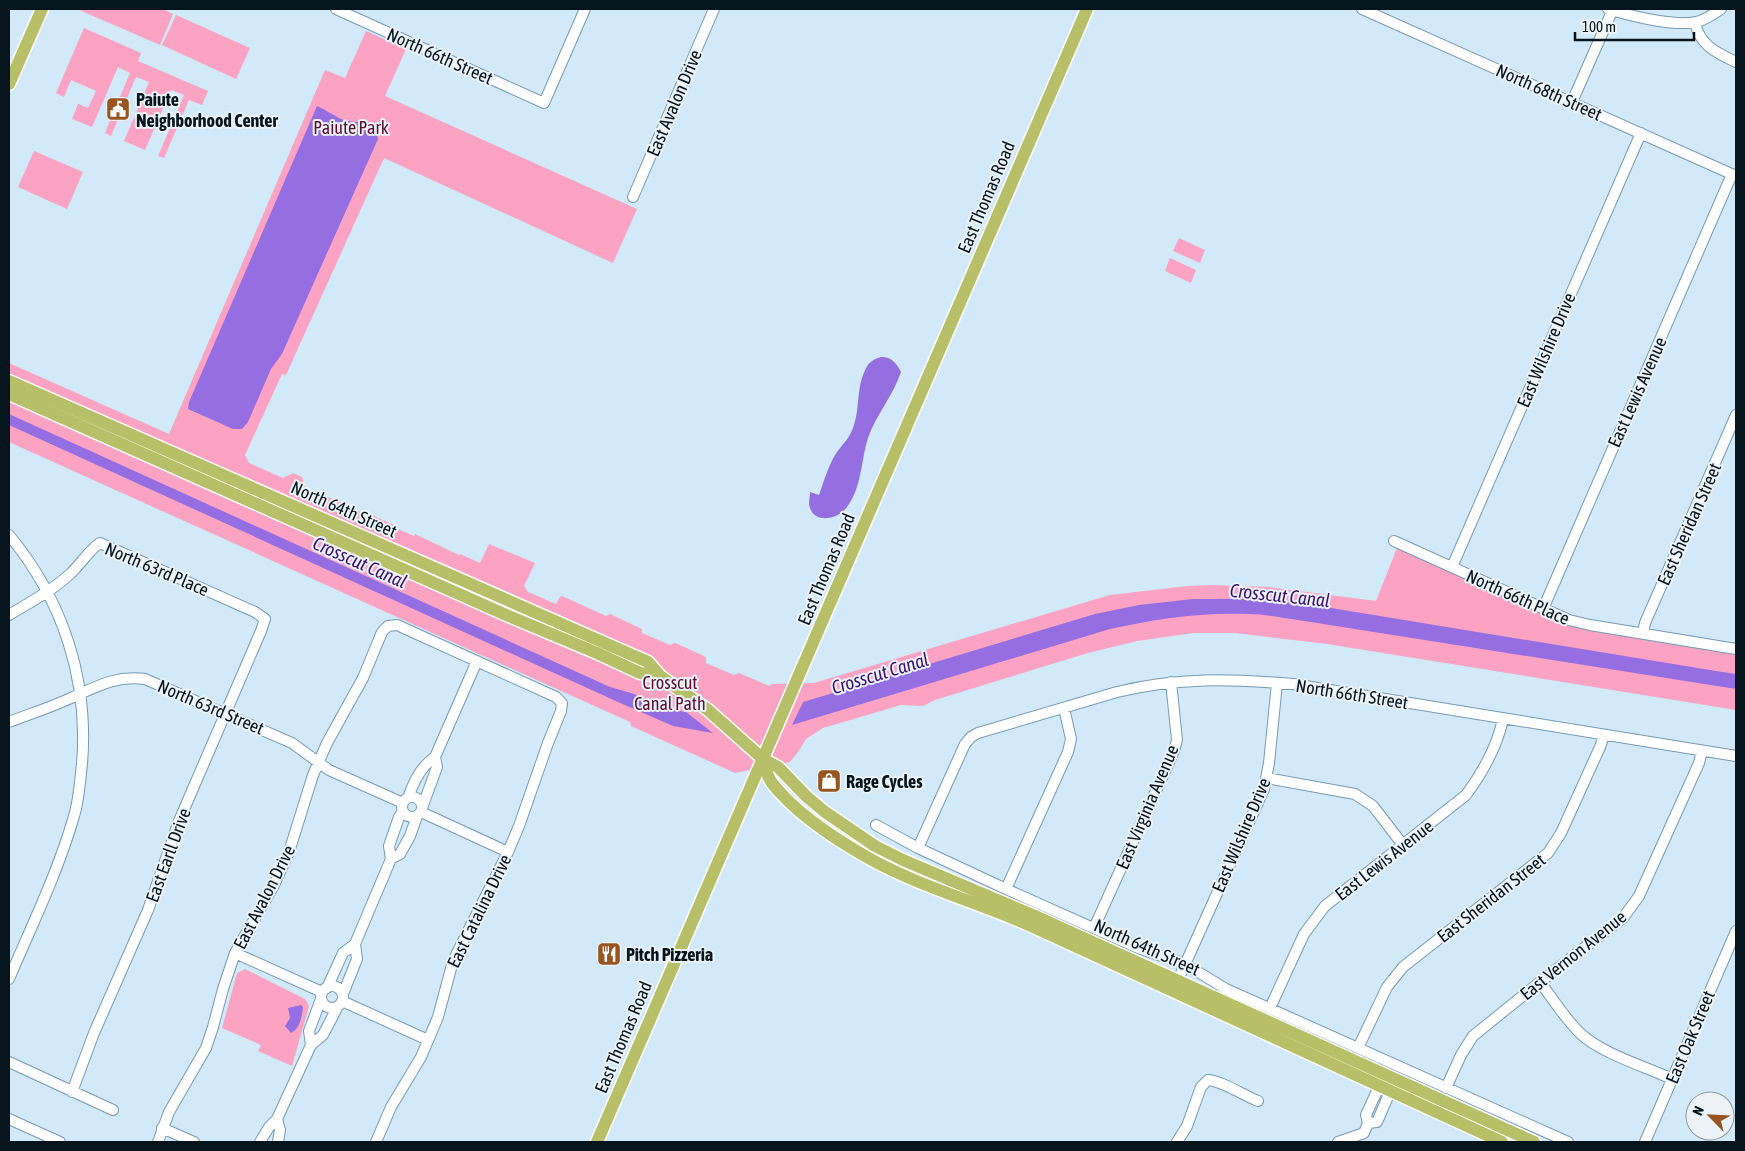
<svg xmlns="http://www.w3.org/2000/svg" width="1745" height="1151" font-family="'Asap Condensed',sans-serif">
	<rect width="100%" height="100%" fill="#d1e9f9"/>
	<!-- green -->
	<path fill="#fca2c3" d="M77,9H163L173,14L160,45Z
		M176,15L250,48L236,79L162,45Z
		M84,28L141,53L138,61L208,91L202,105L189,100L164,158L158,156L184,95L171,90L145,150L124,141L149,82L136,77L111,136L105,133L130,73L118,67L92,127L72,119L78,104L88,108L96,91L71,80L64,97L56,93Z
		M366,31L406,49L385,96L637,209L613,263L384,158L286,375L282,374L245,455L249,463L283,478L293,473L302,477L305,488L350,506L349,507L371,517L372,515L394,525L393,527L414,536L415,534L459,555L460,554L480,563L489,544L535,563L524,586L528,592L556,604L560,597L562,596L606,616L610,614L640,628L642,630V633L670,645L675,643L704,656L706,658V663L734,675L739,673L769,686L772,684L814,683L1110,595L1187,586L1213,585L1269,587L1376,601L1397,548L1569,620L1736,649V710L1327,644L1235,633H1193L1137,641L1088,653L935,700L923,706L901,705L823,728L806,739L798,752L790,762L735,773L631,726L630,722L9,442V363L169,434L325,70L345,78Z
		M34,151L83,172L67,209L18,187Z
		M1179,238L1205,250L1200,263L1173,251Z
		M1170,258L1196,270L1191,283L1165,271Z
		M245,969L305,999L309,1006L292,1066L258,1051L261,1045L222,1028L237,973Z"/>
	<!-- water -->
	<path fill="#956fe2" d="M317,106C337,115 342,125 366,121L375,126L378,139L282,354L271,369L248,422L242,429H233L188,409L189,402Z
		M881,357C892,357 896,363 901,372C893,396 876,415 868,438C861,460 862,487 847,507C838,520 812,525 809,504C809,500 810,496 810,492L819,495C824,481 828,467 835,455C842,444 850,439 854,425C860,406 856,387 866,368C869,362 874,359 881,357Z
		M9,414L610,687L631,693L679,711L686,712L713,733L673,726L618,702L9,425Z
		M1193,599H1255L1319,606L1716,671L1736,674V689L1298,620C1282,618 1265,614 1248,614C1201,612 1155,619 1110,629L792,725L803,702L1095,614L1139,605Z
		M301,1005L303,1007C302,1016 300,1029 291,1033L285,1026L290,1018L288,1008Z"/>
	<g fill="none" stroke-linecap="round" stroke-linejoin="round">
		<defs>
			<path id="minor" d="M336,9L544,103L585,9
				M1362,9L1736,176
				M1608,9C1631,16 1678,28 1700,21C1708,18 1715,13 1721,9
				M1695,22C1699,45 1717,53 1736,62
				M1572,102L1613,9
				M633,197L714,9
				M9,535C63,600 89,680 82,764C80,781 79,800 74,816C58,872 32,925 9,979
				M1394,541L1569,620L1590,625L1736,649
				M1452,567L1641,133
				M1543,609L1732,174
				M9,615C29,603 53,590 70,574C81,564 88,551 100,543L255,612L265,619L261,631L179,821L148,910L94,1033L72,1092
				M1643,633L1645,623L1736,415
				M9,722C27,715 46,709 64,701C93,689 112,675 145,679L292,743L329,770L403,803
				M1267,778L1355,794L1373,806L1403,845
				M402 807a10 10 0 1 1 20 0a10 10 0 1 1-20 0Z
				M408,798C413,783 421,766 435,757L477,661
				M422,808L437,767L435,757
				M421,812L508,852
				M876,825L918,848L1006,889L1138,948L1185,964L1226,989L1568,1142
				M918,848L965,744L971,737L978,733L1117,692C1179,677 1230,679 1293,684L1736,756
				M391,859L389,846L399,817L403,811
				M1006,889L1068,752L1071,739L1064,708
				M1094,928L1174,751L1177,740L1171,682
				M235,953L322,992
				M1178,980L1264,789L1269,763L1277,683
				M1540,982C1553,999 1565,1019 1581,1034C1601,1053 1646,1067 1672,1079
				M321 997a11 11 0 1 1 22 0a11 11 0 1 1-22 0Z
				M327,988L343,953L355,944
				M343,994L357,959L355,944L371,906L391,859L400,854L410,836L417,816
				M342,1001L428,1040
				M1270,1008L1304,934L1325,906L1466,795C1483,772 1497,747 1503,719
				M311,1045L309,1031L321,999
				M1358,1048L1387,987L1403,967L1548,853L1561,833L1600,747L1604,735
				M9,1062L113,1110
				M1446,1088L1461,1055L1473,1036L1540,982L1623,918L1639,896L1699,763L1702,751
				M9,1119L60,1142
				M277,1119L280,1130L278,1142
				M1368,1123L1377,1122L1393,1085
				M162,1128L194,1142
				M158,1142L169,1112L206,1048L213,1027L223,989L235,953L274,885L289,852L313,775L327,743L363,678L382,632L388,626L397,625L556,697L562,703L561,711L548,743L519,826L508,852L453,961L438,1017L421,1057L391,1107L376,1142
				M260,1142L269,1127L277,1119L311,1045L323,1035L338,1006
				M1177,1142L1187,1126L1201,1087L1208,1080C1222,1081 1243,1095 1258,1101
				M1338,1142L1364,1133L1368,1123L1366,1115L1382,1080
				M1645,1142L1736,931"/>
			<path id="major" d="M9,84L42,9
				M9,381L648,662L660,676L708,710L763,759L778,767L806,796L825,812L875,846L903,860L1035,916L1534,1142
				M9,394L504,614L597,653L640,673L660,676
				M763,759C765,768 767,776 772,783C796,814 838,841 872,860C922,887 977,902 1029,925C1187,997 1344,1070 1502,1142
				M597,1142L1087,9"/>
		</defs>
		<!-- minor casing -->
		<use href="#minor" stroke="#759bb4" stroke-width="12"/>
		<!-- major casing -->
		<use href="#major" stroke="#fff" stroke-width="15"/>
		<!-- minor -->
		<use href="#minor" stroke="#fff" stroke-width="10"/>
		<!-- major -->
		<use href="#major" stroke="#b7c069" stroke-width="12"/>
	</g>
	<!-- icons -->
	<defs>
		<symbol id="civic-square" viewBox="-11 -11 22 22"><rect x="-9" y="-9" width="18" height="18" rx="4" fill="#975621" stroke="#ebf3f9"/><path d="M-.6-6.5H3V-4.5H.6V-3L4-1V1h2V6H-6V1h2V-1L-.6-3ZM-1.2 2.5V6h2.4V2.5Z" fill="#fff"/></symbol>
		<symbol id="shop-square" viewBox="-11 -11 22 22"><rect x="-9" y="-9" width="18" height="18" rx="4" fill="#975621" stroke="#ebf3f9"/><path d="M-5-2.5h2.3a2.7 3.5 0 0 1 5.4 0H5L5.5 6h-11ZM-1.5-2.5h3a1.5 2.3 0 0 0-3 0Z" fill="#fff"/></symbol>
		<symbol id="restaurant-square" viewBox="-11 -11 22 22"><rect x="-9" y="-9" width="18" height="18" rx="4" fill="#975621" stroke="#ebf3f9"/><path d="M-5-6h1v4h1v-4h1v4h1v-4h1v5L-1.5 .5V6h-2V.5L-5-1ZM5-6V6H3V1.5H1.5Q1.5-4 5-6Z" fill="#fff"/></symbol>
	</defs>
	<g fill-rule="evenodd">
		<use href="#civic-square" x="104" y="95" width="28" height="28"/>
		<use href="#shop-square" x="815" y="767" width="28" height="28"/>
		<use href="#restaurant-square" x="595" y="940" width="28" height="28"/>
	</g>
	<g text-anchor="middle" dominant-baseline="central" stroke-width="4" stroke-linejoin="round" paint-order="stroke">
		<!-- street labels -->
		<g font-size="18" fill="#06141d" stroke="#ebf3f9">
			<text transform="translate(440 56) rotate(24)">North 66th Street</text>
			<text transform="translate(1549 92) rotate(24)">North 68th Street</text>
			<text transform="translate(674 103) rotate(-67)">East Avalon Drive</text>
			<text transform="translate(986 197) rotate(-67)">East Thomas Road</text>
			<text transform="translate(1546 350) rotate(-67)">East Wilshire Drive</text>
			<text transform="translate(1637 392) rotate(-66)">East Lewis Avenue</text>
			<text transform="translate(344 509) rotate(24)">North 64th Street</text>
			<text transform="translate(1689 524) rotate(-66)">East Sheridan Street</text>
			<text transform="translate(157 569) rotate(23)">North 63rd Place</text>
			<text transform="translate(826 569) rotate(-67)">East Thomas Road</text>
			<text transform="translate(1518 597) rotate(24)">North 66th Place</text>
			<text transform="translate(1352 694) rotate(9)">North 66th Street</text>
			<text transform="translate(211 707) rotate(23)">North 63rd Street</text>
			<text transform="translate(1147 807) rotate(-67)">East Virginia Avenue</text>
			<text transform="translate(1241 835) rotate(-67)">East Wilshire Drive</text>
			<text transform="translate(168 855) rotate(-70)">East Earll Drive</text>
			<text transform="translate(1384 860) rotate(-38)">East Lewis Avenue</text>
			<text transform="translate(264 897) rotate(-63)">East Avalon Drive</text>
			<text transform="translate(1491 898) rotate(-38)">East Sheridan Street</text>
			<text transform="translate(479 911) rotate(-64)">East Catalina Drive</text>
			<text transform="translate(1147 947) rotate(24)">North 64th Street</text>
			<text transform="translate(1573 955) rotate(-39)">East Vernon Avenue</text>
			<text transform="translate(623 1037) rotate(-67)">East Thomas Road</text>
			<text transform="translate(1690 1037) rotate(-67)">East Oak Street</text>
		</g>
		<!-- poi labels -->
		<g font-size="18" font-weight="bold" fill="#06141d" stroke="#ebf3f9" text-anchor="start">
			<text x="136" y="99">Paiute<tspan x="136" dy="21">Neighborhood Center</tspan></text>
			<text x="846" y="781">Rage Cycles</text>
			<text x="626" y="954">Pitch Pizzeria</text>
		</g>
		<!-- park labels -->
		<g font-size="18" fill="#5f0c35" stroke="#ebf3f9">
			<text x="351" y="127">Paiute Park</text>
			<text x="670" y="682">Crosscut<tspan x="670" dy="21">Canal Path</tspan></text>
		</g>
		<!-- water labels -->
		<g font-size="19" font-style="italic" fill="#3f0f79" stroke="#ebf3f9">
			<text transform="translate(360 562) rotate(24)">Crosscut Canal</text>
			<text transform="translate(1280 595) rotate(6)">Crosscut Canal</text>
			<text transform="translate(880 673) rotate(-17)">Crosscut Canal</text>
		</g>
	</g>
	<!-- border -->
	<rect width="1745" height="1151" fill="none" stroke="#06141d" stroke-width="20"/>
	<!-- north arrow -->
	<g transform="translate(1710 1116) rotate(294)"><circle r="24" fill="#ebf3f9" stroke="#8f9aa1"/>
	<path d="M0-4L9 19L0 12L-9 19Z" fill="#975621"/>
	<text y="-8" font-size="14" font-weight="bold" text-anchor="middle" fill="#06141d">N</text>
	</g>
	<!-- scale -->
	<path d="M1575 32v8h119v-8" fill="none" stroke="#06141d" stroke-width="2.5"/>
	<text x="1582" y="32" font-size="15" fill="#06141d" stroke="#ebf3f9" stroke-width="4" paint-order="stroke">100 m</text>
</svg>
